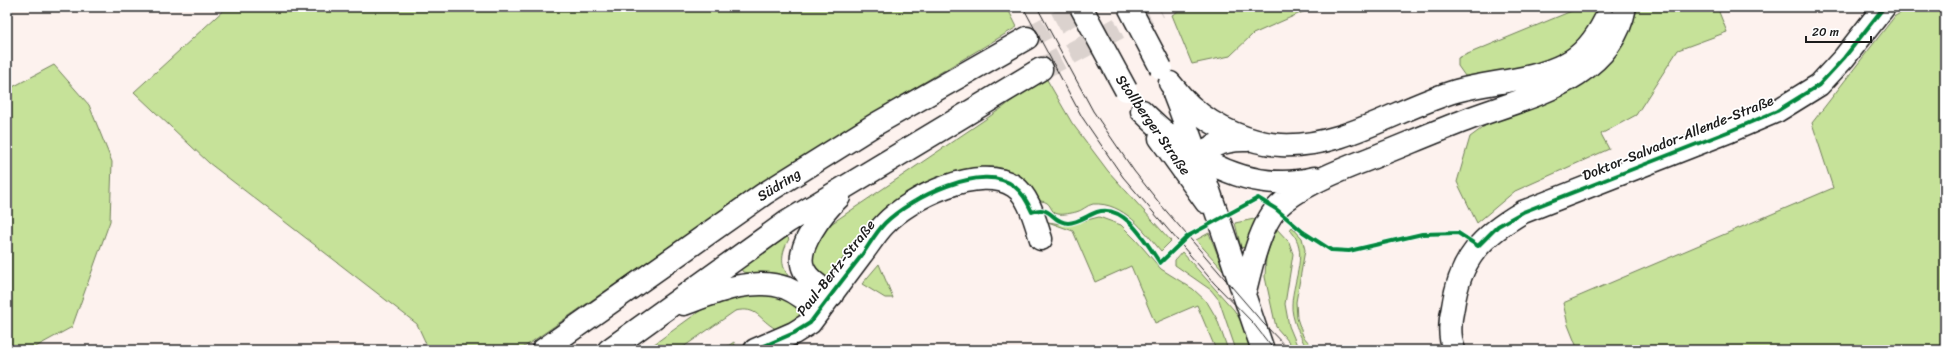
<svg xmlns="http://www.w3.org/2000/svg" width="1952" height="357" font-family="Sriracha,sans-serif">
	<rect width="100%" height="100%" fill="#fdf2ee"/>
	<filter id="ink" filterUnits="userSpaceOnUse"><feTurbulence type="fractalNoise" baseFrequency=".025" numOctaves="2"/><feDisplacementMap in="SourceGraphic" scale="8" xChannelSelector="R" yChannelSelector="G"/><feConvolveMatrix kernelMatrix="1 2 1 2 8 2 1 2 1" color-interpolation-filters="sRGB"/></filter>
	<g filter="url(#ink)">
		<!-- green -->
		<path fill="#c6e299" stroke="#717f5a" d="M227,7H1007L1017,27L871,114L758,185L520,350H429L417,324L209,163L134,92Z
			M1185,7H1314L1253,34L1230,56L1192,64L1172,15Z
			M1573,7H1599C1592,20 1586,32 1575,43C1552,66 1496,79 1465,76L1458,66V58L1574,10Z
			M1635,7H1717L1727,32L1678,50L1636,115L1601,134L1609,149L1515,191L1477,223L1457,182L1470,137L1497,117Z
			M1912,7H1945V350H1578L1568,325L1563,303L1833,188L1812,123L1895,16Z
			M54,65L89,105L112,162L110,221L72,327L30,350H7V90Z
			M1046,78L1072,123L1108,171L1171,241L1161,251C1144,231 1124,202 1093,204C1087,205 1082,211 1076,212C1072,213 1063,215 1058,214C1049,213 1053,201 1040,201C1030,187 1018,173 1001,168C974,160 897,194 878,214C860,233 850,261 830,278C827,280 822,280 818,281L798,250L822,230L1005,106L1032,84Z
			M1099,217L1121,225L1136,240L1161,269L1193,289L1207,302L1217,319L1228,350H1216L1197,305L1155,323L1131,266L1095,282L1073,231L1048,222L1067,225Z
			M1259,218L1249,246L1241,248L1235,223Z
			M1292,227L1302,238L1305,250L1296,302L1297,318L1303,336L1315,350H1307L1306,348C1300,334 1291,319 1292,304C1293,279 1310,251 1290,230Z
			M1276,228L1289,242L1293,254L1285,304L1289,326L1299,350H1296L1276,327L1265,277L1266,257Z
			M1209,233L1224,271L1196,240Z
			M787,237L789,239C780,255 780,267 792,281L743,272L740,268Z
			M1182,252L1234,310L1242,323L1251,350H1236L1219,300L1211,290L1175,265V260Z
			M879,264L893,298H885L862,284Z
			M731,292C754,293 787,289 800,312C797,325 787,326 776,329C758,319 758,306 735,311L679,350H646L708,305Z
			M734,342L736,349L722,350Z"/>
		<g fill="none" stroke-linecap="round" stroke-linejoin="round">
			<!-- major-tunnel -->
			<path stroke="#dbd2ce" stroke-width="22" stroke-dasharray="22 11" stroke-linecap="butt" d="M1027,38L1086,7
				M1041,69L1159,7"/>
			<defs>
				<path id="minor" d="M755,350L794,333L810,323C827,300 844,278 861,255C869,245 876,233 885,224C910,197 980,164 1014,186C1030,197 1035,222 1041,239
					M1454,350C1449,337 1450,320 1453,307C1460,258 1482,236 1523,212L1730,131L1777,111L1819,85L1844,58L1884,7"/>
				<path id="major" d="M1170,83C1177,91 1184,101 1193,108C1215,128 1250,143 1281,145C1343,148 1398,108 1456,91C1492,81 1532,81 1565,64C1584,55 1596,38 1605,20
					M1174,94C1207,178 1233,265 1263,350
					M1142,111C1188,157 1247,195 1315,178
					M1160,138L1206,202
					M1192,169C1199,146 1227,139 1248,140
					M832,295C822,288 809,281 804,270C793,249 824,211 839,197
					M1244,295C1250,271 1259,227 1277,208C1295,189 1331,174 1356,164C1393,150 1429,134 1466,120C1525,97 1611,82 1625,7
					M684,304C714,293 753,276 786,288C798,293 809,302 819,311
					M543,350L764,194L876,124L1027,38
					M609,350L787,222L1041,69"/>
			</defs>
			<!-- minor casing -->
			<use href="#minor" stroke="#1c1c1c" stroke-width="25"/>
			<!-- major casing -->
			<use href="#major" stroke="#1c1c1c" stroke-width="25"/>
			<!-- minor -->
			<use href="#minor" stroke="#fff" stroke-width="22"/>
			<!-- major -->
			<use href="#major" stroke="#fff" stroke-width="22"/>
			<!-- tram -->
			<path stroke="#1c1c1c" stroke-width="1" d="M1023,7L1082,117L1123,177L1214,283L1253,323L1274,350
				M1037,7L1093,111L1134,171L1161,205L1263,323L1289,350"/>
			<defs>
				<path id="major-bridge" d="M1081,7L1126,90
					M1129,7L1161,68"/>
			</defs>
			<!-- major-bridge casing -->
			<use href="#major-bridge" stroke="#1c1c1c" stroke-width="25" stroke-linecap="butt"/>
			<!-- major-bridge -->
			<use href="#major-bridge" stroke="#fff" stroke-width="22"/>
			<defs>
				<path id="cycleway" d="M755,350L794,333L810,323C827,300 844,278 862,255C869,245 876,232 885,223C909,199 984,160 1015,187C1023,193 1028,203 1032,212C1051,204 1052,223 1068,223C1078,223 1088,215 1097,212C1125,203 1147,244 1160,263L1188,236L1258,198L1276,209L1303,232L1331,250L1349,251L1422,234L1458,233L1478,246L1498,226L1523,212L1730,131L1777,111L1819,85L1844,58L1884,7"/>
			</defs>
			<!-- cycleway casing -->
			<use href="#cycleway" stroke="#fff" stroke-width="6"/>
			<!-- cycleway -->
			<use href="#cycleway" stroke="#00873e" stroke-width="4"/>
		</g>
	</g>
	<g text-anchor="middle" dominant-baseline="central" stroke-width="3.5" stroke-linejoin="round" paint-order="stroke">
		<!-- street labels -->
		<g font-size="14" fill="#1c1c1c" stroke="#fff">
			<text transform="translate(1153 125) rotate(55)">Stollberger Straße</text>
			<text transform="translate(1678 138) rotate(-22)">Doktor-Salvador-Allende-Straße</text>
			<text transform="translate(779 185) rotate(-32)">Südring</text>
			<text transform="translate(836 268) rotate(-52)">Paul-Bertz-Straße</text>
		</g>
	</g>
	<!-- margin -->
	<rect width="1952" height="357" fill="none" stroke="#fff" stroke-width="24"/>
	<rect x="12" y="12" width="1928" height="333" fill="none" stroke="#1c1c1c" stroke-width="1.5" filter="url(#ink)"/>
	<!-- scale -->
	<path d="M1806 36v6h65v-6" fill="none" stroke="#1c1c1c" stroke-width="2"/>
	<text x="1812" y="36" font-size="12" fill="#1c1c1c" stroke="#ffffff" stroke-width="3" paint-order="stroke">20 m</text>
</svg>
